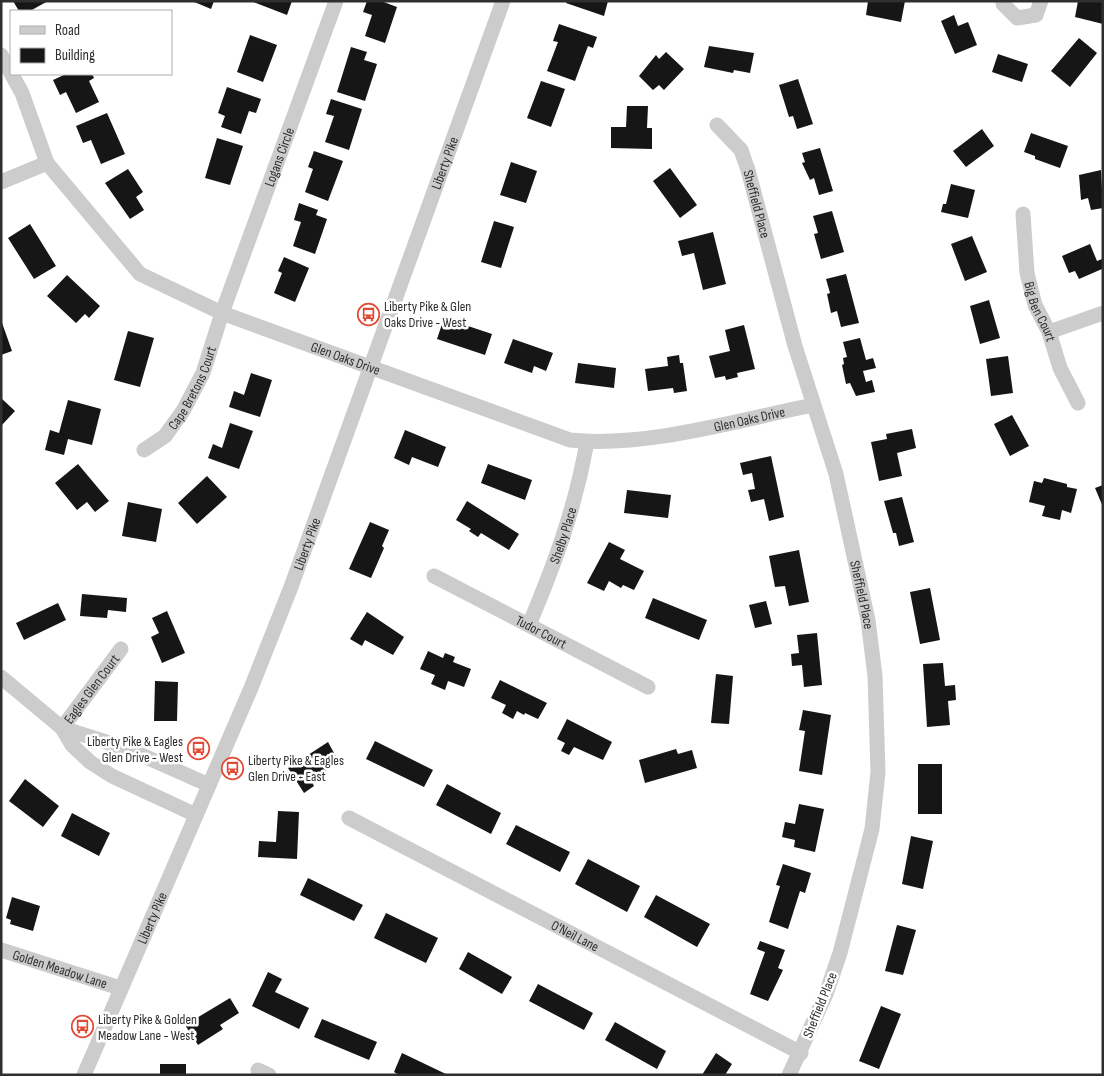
<svg xmlns="http://www.w3.org/2000/svg" width="1104" height="1076" font-family="'Sofia Sans Condensed',sans-serif">
	<rect width="100%" height="100%" fill="#fff"/>
	<!-- building -->
	<path fill="#161616" d="M13,1H48L30,11H19Z
		M192,1H214L211,9Z
		M251,1H292L287,15Z
		M367,1H381L397,7L385,43L365,36L372,15L363,12Z
		M567,1H608L604,16L566,3Z
		M868,1H905L901,22L866,15Z
		M1078,1L1103,2V24L1075,17Z
		M954,15L958,26L968,22L977,45L955,54L941,21Z
		M559,24L597,37L593,48L588,46L575,81L547,71L558,42L553,41Z
		M250,35L277,45L263,82L237,72Z
		M1079,38L1097,53L1070,87L1051,71Z
		M709,46L754,53L750,73L734,70L733,73L704,67Z
		M351,47L367,52L364,60L377,64L365,101L337,92Z
		M666,52L684,69L664,90L659,85L653,90L639,76L656,55L659,59Z
		M998,54L1028,64L1022,82L992,72Z
		M66,74H92L94,78L89,81L99,102L76,113L66,92L60,95L53,80Z
		M798,79L813,124L797,129L793,116L789,117L779,85Z
		M541,81L565,89L551,127L527,118Z
		M227,87L261,99L256,113L249,111L241,134L221,127L225,116L218,113Z
		M331,99L362,109L349,150L325,142L334,116L326,114Z
		M627,106H648L647,128H652V149L611,148V127H626Z
		M107,113L125,154L101,164L91,140L83,143L76,126Z
		M982,129L994,146L966,167L953,151Z
		M1031,133L1068,146L1060,168L1035,159V156L1024,152Z
		M217,138L243,146L230,185L205,178Z
		M820,148L833,191L819,195L814,178L810,180L802,163L805,162L802,153Z
		M314,151L343,161L328,201L305,192L313,169L308,167Z
		M511,162L537,171L526,203L500,195Z
		M670,168L697,205L680,218L653,181Z
		M128,169L143,192L136,197L144,210L130,219L105,183Z
		M1101,170L1103,208L1091,210L1088,198L1081,200L1079,175Z
		M951,184L975,190L968,218L941,212L943,204H946Z
		M299,203L318,210L316,215L327,219L315,254L293,246L301,222L294,220Z
		M832,211L844,252L821,259L814,234L818,233L813,216Z
		M494,221L514,227L501,268L481,262Z
		M30,224L56,266L34,279L8,238Z
		M713,232L726,284L703,290L694,253L682,256L678,241Z
		M972,236L987,272L965,281L951,244Z
		M1090,244L1097,261L1102,259V269L1079,279L1075,271L1069,273L1062,256Z
		M284,257L309,268L295,302L274,293L282,273L278,271Z
		M846,274L859,323L841,327L837,311L831,313L827,294L830,293L826,279Z
		M67,275L100,306L89,318L85,314L76,323L47,296Z
		M989,300L1000,338L980,344L970,306Z
		M444,318L492,334L485,355L437,339Z
		M1,320L12,351L1,355Z
		M744,325L755,369L737,373L738,377L726,380L725,376L715,378L709,356L730,351L725,330Z
		M128,331L154,338L140,387L114,380Z
		M860,338L866,360L873,358L876,368L863,371L866,382L872,380L875,392L856,396L850,383L846,384L842,365L844,364L843,358L847,357L843,342Z
		M513,339L553,353L546,371L534,366L532,373L504,363Z
		M679,355L680,363H683L687,391L674,393L673,388L648,391L645,369L668,366L667,357Z
		M1008,356L1013,393L991,396L986,359Z
		M578,363L616,368L614,388L575,383Z
		M251,373L272,380L260,417L229,407L234,391L244,395Z
		M1,398L15,411L1,426Z
		M68,400L101,409L92,445L68,439L64,455L45,450L50,430L59,433Z
		M1012,415L1029,446L1010,456L994,424Z
		M230,423L253,431L239,469L208,458L213,444L222,448Z
		M912,429L916,448L897,453L902,476L879,481L871,442L887,439L886,434Z
		M405,430L446,447L438,467L412,457L409,465L394,458Z
		M771,456L784,517L769,521L764,499L751,502L748,490L755,489L752,473L743,475L740,463Z
		M78,464L109,501L95,512L87,502L77,510L55,483Z
		M488,464L532,480L525,500L481,483Z
		M207,476L227,497L197,524L178,503Z
		M1044,478L1067,484V487L1077,489L1071,513L1062,510L1060,520L1042,516L1045,506L1029,502L1034,481L1042,483Z
		M1103,485V507L1095,488Z
		M627,490L671,495L668,518L624,513Z
		M902,497L914,542L899,546L896,533H893L884,501Z
		M467,501L519,534L509,550L481,533L478,537L469,531L471,529L456,520Z
		M128,502L162,509L156,542L122,536Z
		M370,522L389,530L382,546L384,548L371,578L349,569Z
		M609,542L625,550L620,559L644,571L634,590L623,585L621,588L609,581L604,591L587,583Z
		M799,550L809,602L789,606L785,586L775,587L769,556Z
		M930,588L940,640L920,644L910,592Z
		M82,594L127,598L126,612L108,610L107,618L80,616Z
		M653,598L707,620L699,640L645,618Z
		M766,601L772,624L755,628L749,605Z
		M58,603L66,620L24,640L16,623Z
		M167,611L185,653L162,663L151,637L159,633L152,618Z
		M367,612L404,637L393,655L365,640L362,646L350,639Z
		M817,633L822,685L804,687L802,665L792,666L791,654L799,653L797,635Z
		M428,651L443,658L445,653L455,657L453,662L471,669L464,687L448,681L445,690L431,684L435,675L420,669Z
		M943,663L945,686L955,685L956,700L948,701L950,725L927,727L923,664Z
		M716,674L733,676L729,724L711,723Z
		M500,680L547,703L538,719L525,713L524,715L517,711L513,719L502,713L506,705L491,698Z
		M155,681L178,682L177,721H154Z
		M803,710L831,715L822,775L799,771L805,731L799,730Z
		M567,719L612,742L603,760L574,747L569,755L561,751L565,743L557,739Z
		M375,741L433,770L424,787L366,759Z
		M328,742L339,762L311,780L314,786L304,793L288,768Z
		M676,749L678,754L692,750L697,768L645,783L639,760Z
		M918,764H942V814H918Z
		M25,779L59,806L43,827L9,801Z
		M447,784L501,813L491,834L436,805Z
		M799,804L824,809L815,852L794,847L795,840L782,837L785,822L795,824Z
		M278,811L299,812L297,859L258,857L259,841L276,842Z
		M72,813L110,833L99,856L61,836Z
		M516,825L570,852L560,872L506,844Z
		M911,836L933,841L923,889L902,884Z
		M588,859L640,886L627,912L575,884Z
		M783,864L811,873L805,893L800,891L788,929L769,922L780,886L776,885Z
		M308,878L363,905L354,921L300,895Z
		M656,895L710,924L697,947L644,917Z
		M12,897L40,906L33,931L10,924L11,920L6,918Z
		M386,913L438,938L426,963L374,938Z
		M897,925L916,930L903,975L885,971Z
		M760,941L785,950L778,968L783,970L768,1001L750,994L765,952L757,949Z
		M468,952L512,977L502,994L459,969Z
		M268,972L282,979L275,992L309,1008L299,1029L252,1006Z
		M538,984L593,1013L584,1030L529,1001Z
		M230,998L239,1013L220,1025L223,1029L198,1045L185,1025Z
		M881,1006L901,1014L879,1069L859,1061Z
		M322,1019L377,1042L369,1060L314,1037Z
		M615,1022L666,1051L657,1069L605,1040Z
		M402,1053L448,1075H399L394,1072Z
		M716,1053L732,1064L725,1075H702Z
		M160,1064H186V1075H160Z"/>
	<g fill="none" stroke-linecap="round" stroke-linejoin="round">
		<!-- minor -->
		<g stroke="#ccc" stroke-width="15">
			<path d="M1003,1V4L1017,18L1036,15L1041,1"/>
			<path id="s1" d="M1,55L22,93L47,163L140,274L222,313L570,440C647,448 738,420 813,405"/>
			<path id="s2" d="M717,125L741,150L748,170L795,346L836,474L868,620L875,676L878,772L872,829L840,953L826,994L789,1075"/>
			<path d="M1,182L47,163"/>
			<path id="s3" d="M1023,214L1027,273L1035,305L1049,332L1060,368L1078,403"/>
			<path d="M1049,332L1103,313"/>
			<path id="s4" d="M144,450L165,436L183,411L203,373L222,313L336,1"/>
			<path id="s5" d="M434,576L648,687"/>
			<path id="s6" d="M529,625C555,563 575,509 587,442"/>
			<path d="M1,677L62,728L72,745L90,762L112,776L196,815"/>
			<path d="M62,728L128,749L209,785"/>
			<path id="s7" d="M62,728L121,649"/>
			<path id="s8" d="M349,818L801,1053"/>
			<path id="s9" d="M1,950L120,988"/>
			<path d="M258,1070L269,1075"/>
			<path id="s10" d="M84,1075L251,688L291,587L503,1"/>
		</g>
	</g>
	<!-- icons -->
	<defs>
		<symbol id="bus-ring" viewBox="-11 -11 22 22"><circle r="9.5" fill="#fff" stroke="#e14b35" stroke-width="1.5"/><path d="M-5-6H5V4H4V6H2V4H-2V6H-4V4H-5ZM-3.5-4V0h7V-4ZM-3.5 1.2v1.5H-2V1.2ZM2 1.2v1.5H3.5V1.2Z" fill="#e14b35"/></symbol>
	</defs>
	<g fill-rule="evenodd">
		<use href="#bus-ring" x="356" y="302" width="25" height="25"/>
		<use href="#bus-ring" x="186" y="736" width="25" height="25"/>
		<use href="#bus-ring" x="220" y="756" width="25" height="25"/>
		<use href="#bus-ring" x="70" y="1014" width="25" height="25"/>
	</g>
	<g text-anchor="middle" dominant-baseline="central" stroke-width="5" stroke-linejoin="round" paint-order="stroke">
		<!-- street labels -->
		<g font-size="14" fill="#2f2f2f" stroke="#fff">
			<text stroke="none"><textPath href="#s4" startOffset="328">Logans Circle</textPath></text>
			<text stroke="none"><textPath href="#s10" startOffset="981">Liberty Pike</textPath></text>
			<text stroke="none"><textPath href="#s2" startOffset="91">Sheffield Place</textPath></text>
			<text stroke="none"><textPath href="#s3" startOffset="100">Big Ben Court</textPath></text>
			<text stroke="none"><textPath href="#s1" startOffset="485">Glen Oaks Drive</textPath></text>
			<text stroke="none"><textPath href="#s4" startOffset="81">Cape Bretons Court</textPath></text>
			<text stroke="none"><textPath href="#s1" startOffset="905">Glen Oaks Drive</textPath></text>
			<text stroke="none"><textPath href="#s6" startOffset="96">Shelby Place</textPath></text>
			<text stroke="none"><textPath href="#s10" startOffset="576">Liberty Pike</textPath></text>
			<text stroke="none"><textPath href="#s2" startOffset="496">Sheffield Place</textPath></text>
			<text stroke="none"><textPath href="#s5" startOffset="121">Tudor Court</textPath></text>
			<text stroke="none"><textPath href="#s7" startOffset="49">Eagles Glen Court</textPath></text>
			<text stroke="none"><textPath href="#s10" startOffset="171">Liberty Pike</textPath></text>
			<text stroke="none"><textPath href="#s8" startOffset="255">O'Neil Lane</textPath></text>
			<text stroke="none"><textPath href="#s9" startOffset="62">Golden Meadow Lane</textPath></text>
			<text transform="translate(820 1005) rotate(-68)">Sheffield Place</text>
		</g>
		<!-- poi labels -->
		<g font-size="14" fill="#2f2f2f" stroke="#fff" text-anchor="start">
			<text x="384" y="306">Liberty Pike &amp; Glen<tspan x="384" dy="16">Oaks Drive - West</tspan></text>
			<text x="183" y="741" text-anchor="end">Liberty Pike &amp; Eagles<tspan x="183" dy="16">Glen Drive - West</tspan></text>
			<text x="248" y="760">Liberty Pike &amp; Eagles<tspan x="248" dy="16">Glen Drive - East</tspan></text>
			<text x="98" y="1019">Liberty Pike &amp; Golden<tspan x="98" dy="16">Meadow Lane - West</tspan></text>
		</g>
	</g>
	<!-- border -->
	<rect width="1104" height="1076" fill="none" stroke="#2f2f2f" stroke-width="5"/>
	<!-- legend -->
	<rect x="10" y="10" width="162" height="65" fill="#ffffff" stroke="#acacac"/>
	<rect x="20" y="26" width="25" height="8" fill="#cccccc" stroke="#acacac"/>
	<text x="55" y="35" font-size="15" fill="#2f2f2f">Road</text>
	<rect x="20" y="48" width="25" height="15" fill="#161616" stroke="#acacac"/>
	<text x="55" y="60" font-size="15" fill="#2f2f2f">Building</text>
</svg>
